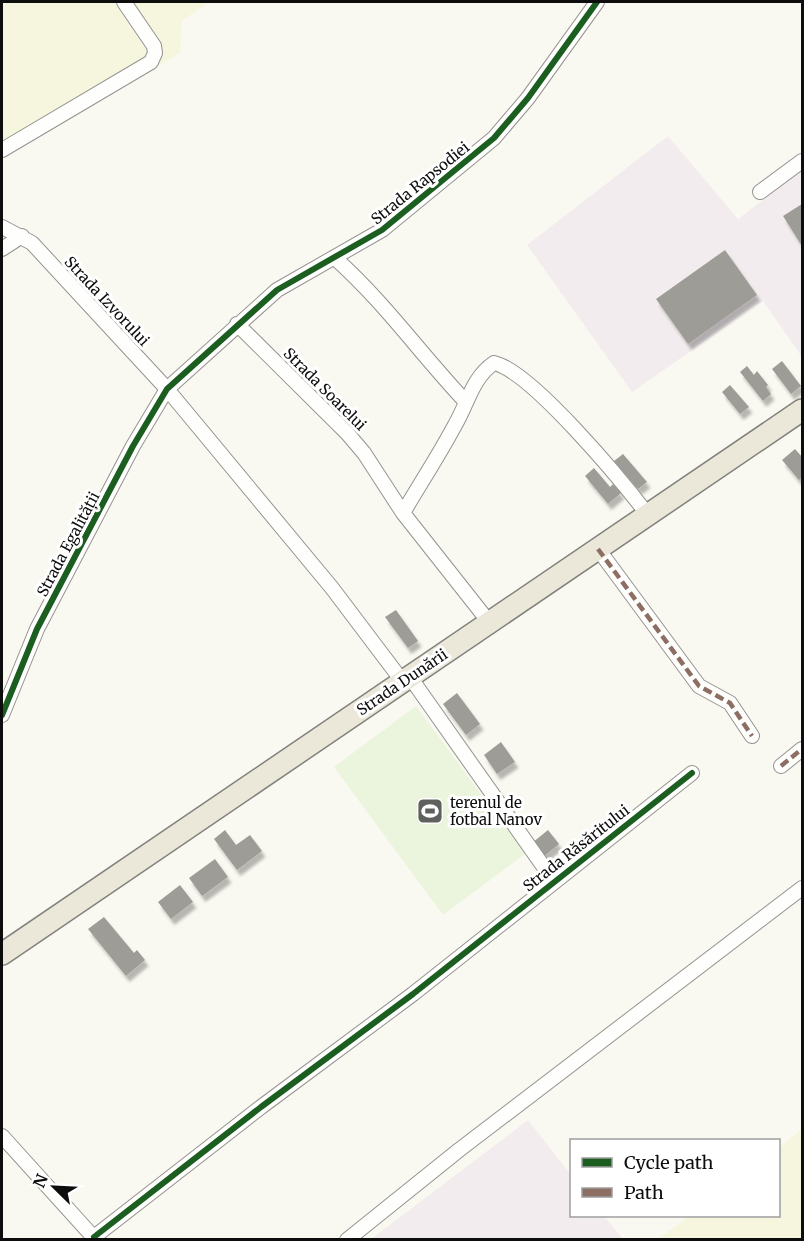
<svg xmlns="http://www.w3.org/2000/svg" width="804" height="1241" font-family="Merriweather,serif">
	<defs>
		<filter id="shadow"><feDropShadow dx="3.5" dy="6" stdDeviation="1.5" flood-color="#0004"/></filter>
	</defs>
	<rect width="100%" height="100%" fill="#faf9f1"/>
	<!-- industrial -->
	<path fill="#f2ecee" d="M668,136L738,219L802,170V357L763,301L632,392L527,245Z
		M528,1120L571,1175L572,1216H604L623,1239H371Z"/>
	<!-- farmland -->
	<path fill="#f6f6de" d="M2,2H209L182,21L180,53L2,157Z
		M802,1129V1239H658L689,1216H778L779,1148Z"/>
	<!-- pitch -->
	<path fill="#ebf4dc" d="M416,706L525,854L443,915L334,767Z"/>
	<!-- building -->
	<path fill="#9d9c97" filter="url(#shadow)" d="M802,204V246L783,216Z
		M725,250L757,295L688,344L656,299Z
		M782,361L801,386L791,394L772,369Z
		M747,366L754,375L757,371L768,385L766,387L771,394L763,401L740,372Z
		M730,385L749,407L740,414L722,392Z
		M795,449L802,457V477L799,480L782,460Z
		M623,454L647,482L638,489L614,461Z
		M594,468L610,487L613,484L621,493L608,504L585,476Z
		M396,610L418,641L408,648L385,617Z
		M457,693L480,724L466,735L443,704Z
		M501,742L515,762L497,774L484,755Z
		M225,830L236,845L250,835L262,851L237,870L214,839Z
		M548,830L559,844L543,857L532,843Z
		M215,859L228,877L202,896L189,878Z
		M180,885L193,902L171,919L158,902Z
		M104,917L134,953L137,950L145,960L126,976L88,929Z"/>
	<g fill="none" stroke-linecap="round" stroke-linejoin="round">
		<defs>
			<path id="minor" d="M2,150L151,62L155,53L154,46L124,2
				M760,192L802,161
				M2,227L32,243L167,389L332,588L403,682
				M2,249L22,236
				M336,259C384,302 420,353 465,401
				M237,324L347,433L364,453L403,513
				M598,549L699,686L730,703L752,736
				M489,622L403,513C420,484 439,455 455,425C468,403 472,378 494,363C531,371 622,481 648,515
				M410,677L553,880
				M2,715L37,629L133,446L167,389L277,290L382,230L494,138L528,98L597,2
				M781,766L802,749
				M2,1136L96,1240
				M94,1237L261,1107L413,994L692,773
				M347,1240L459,1150L802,888"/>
			<path id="primary" d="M2,954L802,410"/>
		</defs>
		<!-- minor casing -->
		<use href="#minor" stroke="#949390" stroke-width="16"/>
		<!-- primary casing -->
		<use href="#primary" stroke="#81817d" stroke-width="24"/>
		<!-- minor -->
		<use href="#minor" stroke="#fefefd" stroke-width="14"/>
		<!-- primary -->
		<use href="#primary" stroke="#ebe8d9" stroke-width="21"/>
		<!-- quiet -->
		<path stroke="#8d6e63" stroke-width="4.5" stroke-dasharray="9 4.5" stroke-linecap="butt" d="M598,549L699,686L730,703L752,736
			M781,766L802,749"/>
		<defs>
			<path id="cycleway" d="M2,715L37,629L133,446L167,389L277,290L382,230L494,138L528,98L597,2
				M94,1237L261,1107L413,994L692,773"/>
		</defs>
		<!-- cycleway casing -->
		<use href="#cycleway" stroke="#fff" stroke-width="10"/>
		<!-- cycleway -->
		<use href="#cycleway" stroke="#1b5e20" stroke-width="6"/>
	</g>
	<!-- icons -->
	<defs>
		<symbol id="stadium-square" viewBox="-11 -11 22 22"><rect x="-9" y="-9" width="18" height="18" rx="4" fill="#60605d" stroke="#fff"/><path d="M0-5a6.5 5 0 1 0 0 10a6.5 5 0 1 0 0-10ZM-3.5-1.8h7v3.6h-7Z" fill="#fff"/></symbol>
	</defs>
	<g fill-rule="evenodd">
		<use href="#stadium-square" x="415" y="796" width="30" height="30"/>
	</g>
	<g text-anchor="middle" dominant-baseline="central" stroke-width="6" stroke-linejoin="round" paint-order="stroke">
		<!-- street labels -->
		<g font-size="15" fill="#0d0d0d" stroke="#fff">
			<text transform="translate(420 183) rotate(-39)">Strada Rapsodiei</text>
			<text transform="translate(107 301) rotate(47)">Strada Izvorului</text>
			<text transform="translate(325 389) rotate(45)">Strada Soarelui</text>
			<text transform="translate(68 544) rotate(-62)">Strada Egalității</text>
			<text transform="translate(402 682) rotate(-34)">Strada Dunării</text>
			<text transform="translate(576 848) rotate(-38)">Strada Răsăritului</text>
		</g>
		<!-- poi labels -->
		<g font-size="15" fill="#0d0d0d" stroke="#fff" text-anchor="start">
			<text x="450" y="802">terenul de<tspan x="450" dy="17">fotbal Nanov</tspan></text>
		</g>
	</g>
	<!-- border -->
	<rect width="804" height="1241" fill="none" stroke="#0d0d0d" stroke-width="6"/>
	<!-- legend -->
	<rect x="570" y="1139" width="210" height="78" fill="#ffffff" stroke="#9e9e9e" stroke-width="1.5"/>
	<rect x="582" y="1158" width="30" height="9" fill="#1b5e20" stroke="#9e9e9e" stroke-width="1.5"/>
	<text x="624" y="1169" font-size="18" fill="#0d0d0d">Cycle path</text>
	<rect x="582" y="1188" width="30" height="9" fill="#8d6e63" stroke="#9e9e9e" stroke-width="1.5"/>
	<text x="624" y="1199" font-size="18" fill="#0d0d0d">Path</text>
	<!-- north arrow -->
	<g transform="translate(54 1187) rotate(294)" stroke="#ffffff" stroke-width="4.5" paint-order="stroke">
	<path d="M0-4.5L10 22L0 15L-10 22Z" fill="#0d0d0d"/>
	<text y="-9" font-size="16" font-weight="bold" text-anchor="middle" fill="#0d0d0d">N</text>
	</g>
</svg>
